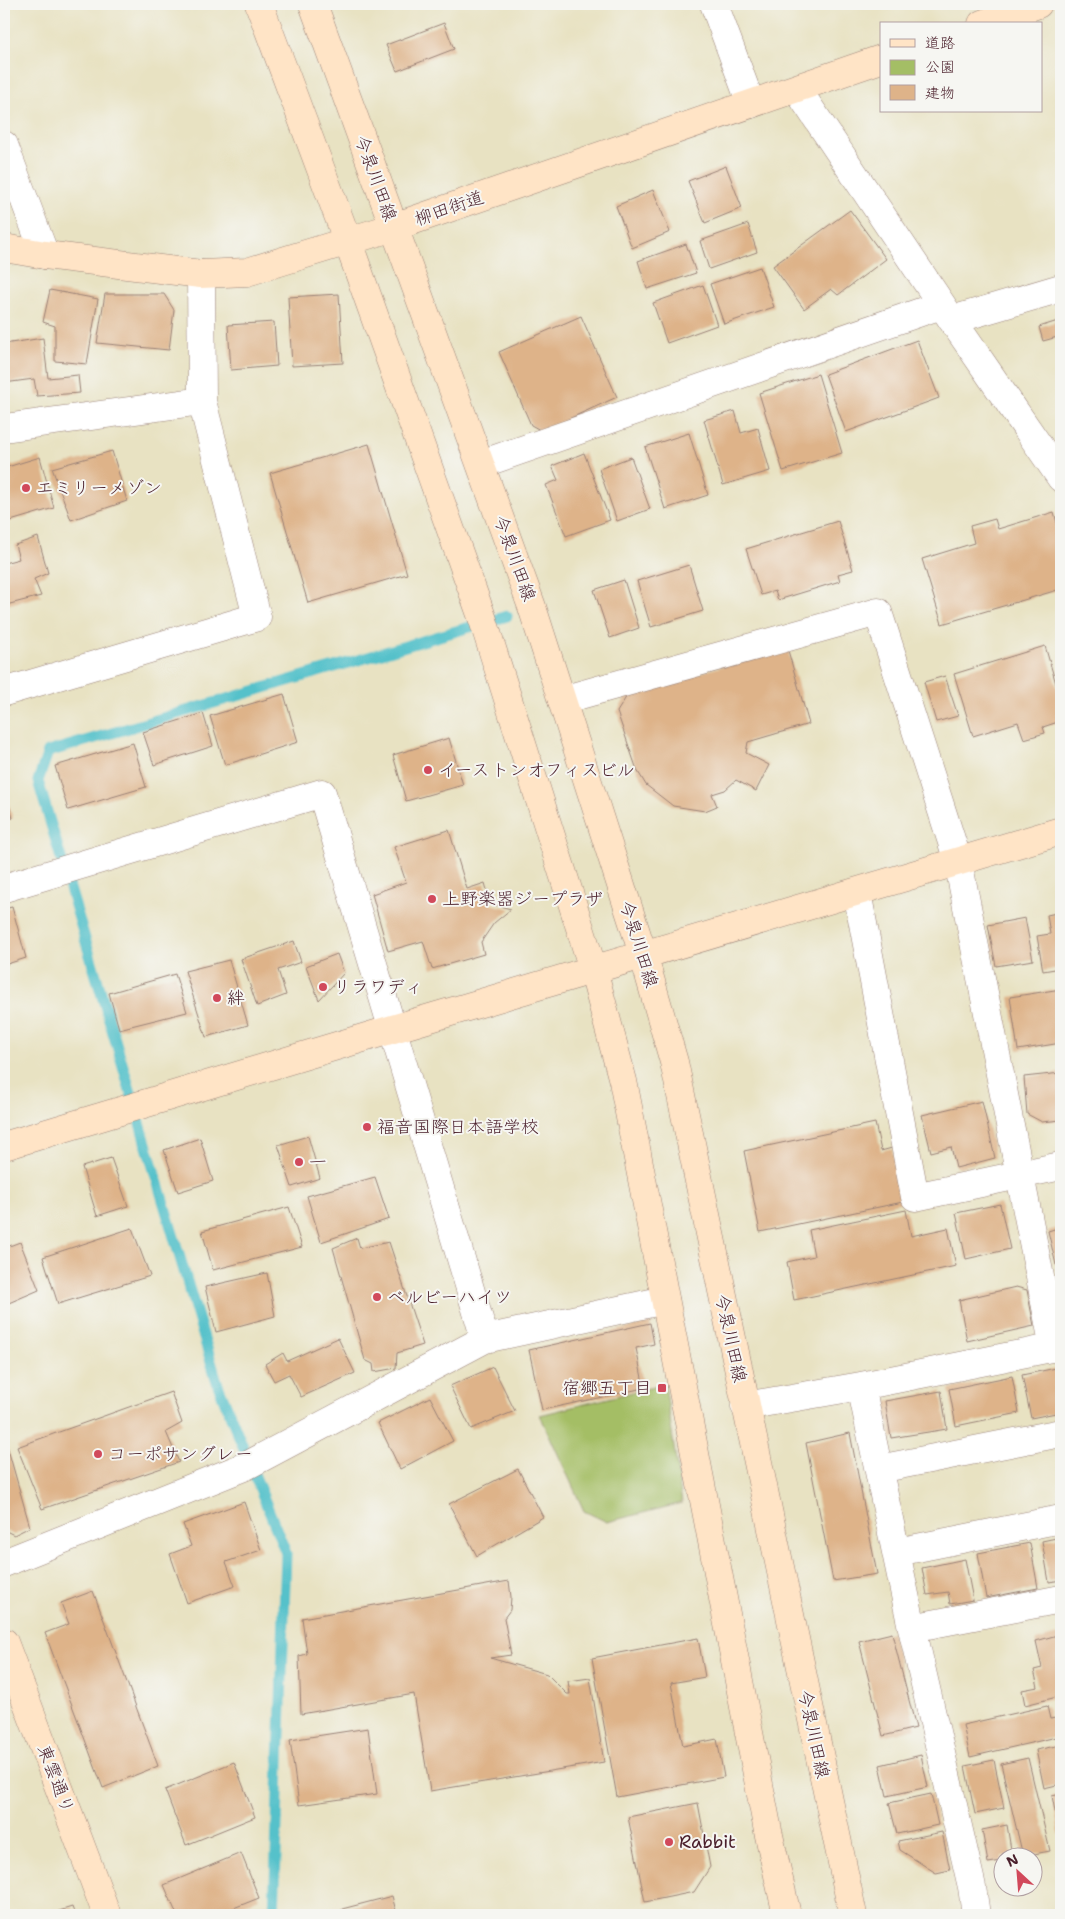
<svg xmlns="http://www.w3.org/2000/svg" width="1065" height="1919" font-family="'Shantell Sans','Klee One',sans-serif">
	<rect width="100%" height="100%" fill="#f6f6f2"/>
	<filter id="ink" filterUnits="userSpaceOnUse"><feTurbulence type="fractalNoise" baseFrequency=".02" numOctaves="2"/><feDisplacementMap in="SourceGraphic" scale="10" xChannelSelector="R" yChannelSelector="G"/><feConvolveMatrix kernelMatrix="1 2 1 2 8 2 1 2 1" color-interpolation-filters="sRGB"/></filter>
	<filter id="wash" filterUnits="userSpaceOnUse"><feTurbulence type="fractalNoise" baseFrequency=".0096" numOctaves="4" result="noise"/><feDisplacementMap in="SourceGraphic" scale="20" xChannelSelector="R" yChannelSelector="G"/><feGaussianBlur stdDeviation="1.12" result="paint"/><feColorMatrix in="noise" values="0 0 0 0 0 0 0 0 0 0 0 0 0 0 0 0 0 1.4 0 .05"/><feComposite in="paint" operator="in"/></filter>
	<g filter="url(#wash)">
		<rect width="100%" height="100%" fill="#e8e2c2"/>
		<!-- green -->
		<path fill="#a4be65" stroke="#776e48" d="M665,1384L682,1503L607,1522L584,1511L540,1415Z"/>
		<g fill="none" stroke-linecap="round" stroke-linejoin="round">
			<!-- stream -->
			<path stroke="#54c1ca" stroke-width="11" d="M274,1915L286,1553L218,1385L38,781L48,752L507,616"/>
		</g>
		<g id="blocks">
			<!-- building -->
			<path fill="#deb389" d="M444,23L454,49L397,71L386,45Z
				M726,166L742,208L705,223L688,181Z
				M653,190L670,232L632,248L616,206Z
				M850,210L886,259L838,295L831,289L804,309L773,266Z
				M748,224L757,252L709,269L700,241Z
				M686,244L696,273L647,289L638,261Z
				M760,267L774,307L724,324L710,284Z
				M703,285L717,325L667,343L653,303Z
				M50,290L98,299L87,364L55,361V326L43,322Z
				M105,294H164L174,310L169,350L97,343Z
				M339,294L343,363L292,366L288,297Z
				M581,316L617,397L542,431L531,425L499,352Z
				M1061,320V336L1043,341L1039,327Z
				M274,322L277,366L231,370L228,325Z
				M43,338L48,378L78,375L80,393L37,396L34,379L4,383V344Z
				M917,340L939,398L846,432L825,374Z
				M818,374L842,453L783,471L759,393Z
				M735,411L741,433L758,428L770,471L723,485L704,420Z
				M689,433L708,495L665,509L645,447Z
				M369,444L407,574L308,603L270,473Z
				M112,451L127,501L71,520L52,468Z
				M584,453L610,520L566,536L546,485L558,480L552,466Z
				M40,457L54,508L4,523V468Z
				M631,457L650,509L617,521L599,469Z
				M1054,512L1061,537V589L942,624L922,559L974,543L970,526L995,519L998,529Z
				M838,521L853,570L838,574L840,581L778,600L775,591L761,595L746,549Z
				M38,537L48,573L34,579L41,596L6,605L4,597V563L19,559L15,545Z
				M689,565L703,611L651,627L637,581Z
				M624,580L639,628L610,638L594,590Z
				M1045,646L1061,701V721L1043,727L1045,733L1024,739L1018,722L973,736L954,674Z
				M787,647L809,724L748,742L746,753L769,765L756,791L736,780L725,790L712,794L717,806L705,811L673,806L646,785L637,770L617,712L628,694Z
				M945,676L958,716L936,722L924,682Z
				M284,694L298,742L225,765L210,716Z
				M203,713L213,746L154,765L143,732Z
				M449,738L463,785L406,801L393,755Z
				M133,743L146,787L68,810L55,766Z
				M4,790L13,818L4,821Z
				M449,830L467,889L485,883L491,904L511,909L494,923L481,942L484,954L432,969L423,941L388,951L372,894L406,882L394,847Z
				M12,907L26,958L4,965V909Z
				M1061,912V968L1043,971L1037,936L1050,934L1047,915Z
				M1025,918L1033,960L996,966L988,925Z
				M294,941L301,962L278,970L286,995L257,1006L241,959Z
				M337,954L344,973L319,1000L306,966Z
				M229,960L248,1025L206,1037L185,971Z
				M175,974L187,1012L119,1029L109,993Z
				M1061,989V1043L1018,1050L1010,997Z
				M1061,1073V1120L1042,1122L1027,1114L1024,1077Z
				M982,1101L995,1158L956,1168L951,1147L931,1152L922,1115Z
				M875,1123L881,1151L892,1148L903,1202L760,1232L744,1151Z
				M308,1136L320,1178L292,1187L278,1145Z
				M200,1138L213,1181L178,1192L164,1150Z
				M111,1158L128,1206L97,1216L82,1167Z
				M375,1177L389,1219L321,1242L307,1196Z
				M1000,1204L1010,1249L966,1259L956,1213Z
				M289,1207L302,1247L213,1270L202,1231Z
				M906,1210L911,1236L948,1228L956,1266L794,1300L787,1262L814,1256L809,1230Z
				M1061,1227V1263L1056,1265L1048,1231Z
				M132,1228L150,1276L58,1304L43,1257Z
				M357,1238L360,1248L389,1242L423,1345L397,1353L396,1368L374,1372L373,1364L365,1360L333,1248Z
				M20,1242L39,1290L4,1305V1248Z
				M267,1273L275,1316L216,1332L205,1287Z
				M1016,1287L1027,1290L1034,1326L967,1341L959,1300Z
				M650,1323L654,1344L636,1348L644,1388L542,1410L529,1350Z
				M338,1338L355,1373L301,1397L289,1374L274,1381L265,1364L283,1353L287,1361Z
				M493,1367L515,1411L471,1429L450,1386Z
				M1061,1367V1412L1031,1418L1022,1375Z
				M1012,1376L1019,1413L956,1426L949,1389Z
				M941,1391L947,1429L891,1438L885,1401Z
				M171,1392L182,1423L166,1432L179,1462L42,1509L17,1447Z
				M430,1397L453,1441L400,1469L378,1423Z
				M850,1433L877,1574L833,1581L806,1443Z
				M4,1435L30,1527L14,1535L4,1530Z
				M518,1469L543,1517L477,1556L449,1504Z
				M244,1502L261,1550L226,1562L235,1586L187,1603L170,1554L191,1546L183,1524Z
				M1061,1537V1580L1049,1582L1042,1541Z
				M1030,1543L1038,1588L986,1598L978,1553Z
				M965,1559L973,1600L950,1604L948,1592L927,1595L922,1568Z
				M509,1581L511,1597L510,1610L504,1618L511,1655L490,1658L547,1674L567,1694H570L568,1681L590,1678L604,1762L430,1791L414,1694L301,1714L299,1656L307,1654L302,1618Z
				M93,1591L158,1766L103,1788L45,1633L69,1624L61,1603Z
				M892,1633L916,1728L883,1736L859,1641Z
				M1061,1634V1696L1025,1705L1022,1690L1038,1687L1034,1670L1042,1668L1036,1641Z
				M698,1638L705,1677L671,1683L683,1746L717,1739L724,1777L617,1797L592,1658Z
				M1047,1706L1050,1719L1061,1717V1736L970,1757L963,1725Z
				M368,1728L377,1794L299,1805L290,1740Z
				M1061,1745V1784L1044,1788L1036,1750Z
				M921,1755L928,1787L887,1796L880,1765Z
				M1028,1758L1050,1851L1023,1856L1001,1764Z
				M994,1760L1004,1808L975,1814L965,1766Z
				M234,1762L255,1817L186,1845L165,1790Z
				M931,1794L938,1825L897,1834L889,1803Z
				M1061,1794V1837H1060L1052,1796Z
				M698,1803L710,1867L694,1892L645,1902L628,1817Z
				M1007,1825L1012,1856H1002V1861L988,1863L982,1830Z
				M942,1832L950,1870L936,1873L900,1850L898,1841Z
				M241,1853L259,1898L216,1915H177L164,1885Z
				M392,1896L397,1915H343L342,1909Z
				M72,1907L75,1915H46Z"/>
		</g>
	</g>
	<g filter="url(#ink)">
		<use href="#blocks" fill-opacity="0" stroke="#998076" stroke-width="1"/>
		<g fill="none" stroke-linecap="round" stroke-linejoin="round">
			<defs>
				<path id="street" d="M714,4L751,104
					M797,89L952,320L1061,478
					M4,145L45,255
					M952,320L1061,288
					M4,428L202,401
					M481,464L941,305
					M4,692L257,617L202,401L201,274
					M562,700L878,612L958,861L1054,1348
					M4,888L322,793L485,1339L246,1466L4,1563
					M857,892L915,1197L1061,1166
					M485,1339L665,1300
					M745,1406L861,1386
					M879,1469L1061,1433
					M897,1552L1061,1519
					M912,1628L1061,1599
					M976,1915L972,1887L912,1628L861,1386L1061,1346"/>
				<path id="secondary" d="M259,4L348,242L483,620L593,969L623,1081L768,1831L787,1915
					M313,4L532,607L643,954L674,1062L853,1915
					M982,24L1038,4
					M4,248L45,255L201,274L247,272L394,227L881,59
					M4,1146L393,1029L1061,831
					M4,1642L107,1915"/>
			</defs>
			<!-- street casing -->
			<use href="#street" stroke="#998076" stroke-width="29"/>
			<!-- secondary casing -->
			<use href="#secondary" stroke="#998076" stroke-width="29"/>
			<!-- street -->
			<use href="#street" stroke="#fff" stroke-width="28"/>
			<!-- secondary -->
			<use href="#secondary" stroke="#ffe4c6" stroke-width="28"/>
		</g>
	</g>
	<!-- markers -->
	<g fill="#d1495b" stroke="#f6f6f2" stroke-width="2">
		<circle cx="26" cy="488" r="5"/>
		<circle cx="428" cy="770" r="5"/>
		<circle cx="432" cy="899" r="5"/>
		<circle cx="323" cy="987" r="5"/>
		<circle cx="217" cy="998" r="5"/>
		<circle cx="367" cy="1127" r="5"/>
		<circle cx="299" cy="1162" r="5"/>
		<circle cx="377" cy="1297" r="5"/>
		<rect x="657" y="1383" width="10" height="10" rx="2.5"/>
		<circle cx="98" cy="1454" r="5"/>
		<circle cx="669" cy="1842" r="5"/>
	</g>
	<g text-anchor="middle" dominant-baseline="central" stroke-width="4" stroke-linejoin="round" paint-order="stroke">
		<!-- street labels -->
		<g font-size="18" fill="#4a1f2b" stroke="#f6f6f2">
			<text transform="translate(376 178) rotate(70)">今泉川田線</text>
			<text transform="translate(449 208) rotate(-19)">柳田街道</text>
			<text transform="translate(515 558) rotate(70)">今泉川田線</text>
			<text transform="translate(639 944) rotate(73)">今泉川田線</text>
			<text transform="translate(731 1338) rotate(78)">今泉川田線</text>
			<text transform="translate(814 1734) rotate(78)">今泉川田線</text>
			<text transform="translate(56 1779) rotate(69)">東雲通り</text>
		</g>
		<!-- poi labels -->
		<g font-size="18" fill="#4a1f2b" stroke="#f6f6f2" text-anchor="start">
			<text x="36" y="488">エミリーメゾン</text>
			<text x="438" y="770">イーストンオフィスビル</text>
			<text x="442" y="899">上野楽器ジープラザ</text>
			<text x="333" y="987">リラワディ</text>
			<text x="227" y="998">絆</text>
			<text x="377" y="1127">福音国際日本語学校</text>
			<text x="309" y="1162">一</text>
			<text x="387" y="1297">ベルビーハイツ</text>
			<text x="652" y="1388" text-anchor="end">宿郷五丁目</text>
			<text x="108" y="1454">コーポサングレー</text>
			<text x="679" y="1842">Rabbit</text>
		</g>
	</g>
	<!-- margin -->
	<rect width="1065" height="1919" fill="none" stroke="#f6f6f2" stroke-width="20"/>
	<!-- legend -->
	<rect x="880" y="22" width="162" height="90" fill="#f6f6f2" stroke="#b1a0a2"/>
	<rect x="890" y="39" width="25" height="8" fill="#ffe4c6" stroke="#b1a0a2"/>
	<text x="925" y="48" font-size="15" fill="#4a1f2b">道路</text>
	<rect x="890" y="60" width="25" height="15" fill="#a4be65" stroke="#b1a0a2"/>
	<text x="925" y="72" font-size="15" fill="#4a1f2b">公園</text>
	<rect x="890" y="85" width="25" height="15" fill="#deb389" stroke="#b1a0a2"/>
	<text x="925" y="98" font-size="15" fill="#4a1f2b">建物</text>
	<!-- north arrow -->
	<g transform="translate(1018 1872) rotate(334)"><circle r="24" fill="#f6f6f2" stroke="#b1a0a2"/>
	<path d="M0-4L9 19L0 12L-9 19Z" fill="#d1495b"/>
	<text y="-8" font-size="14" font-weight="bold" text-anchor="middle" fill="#4a1f2b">N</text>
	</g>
</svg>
